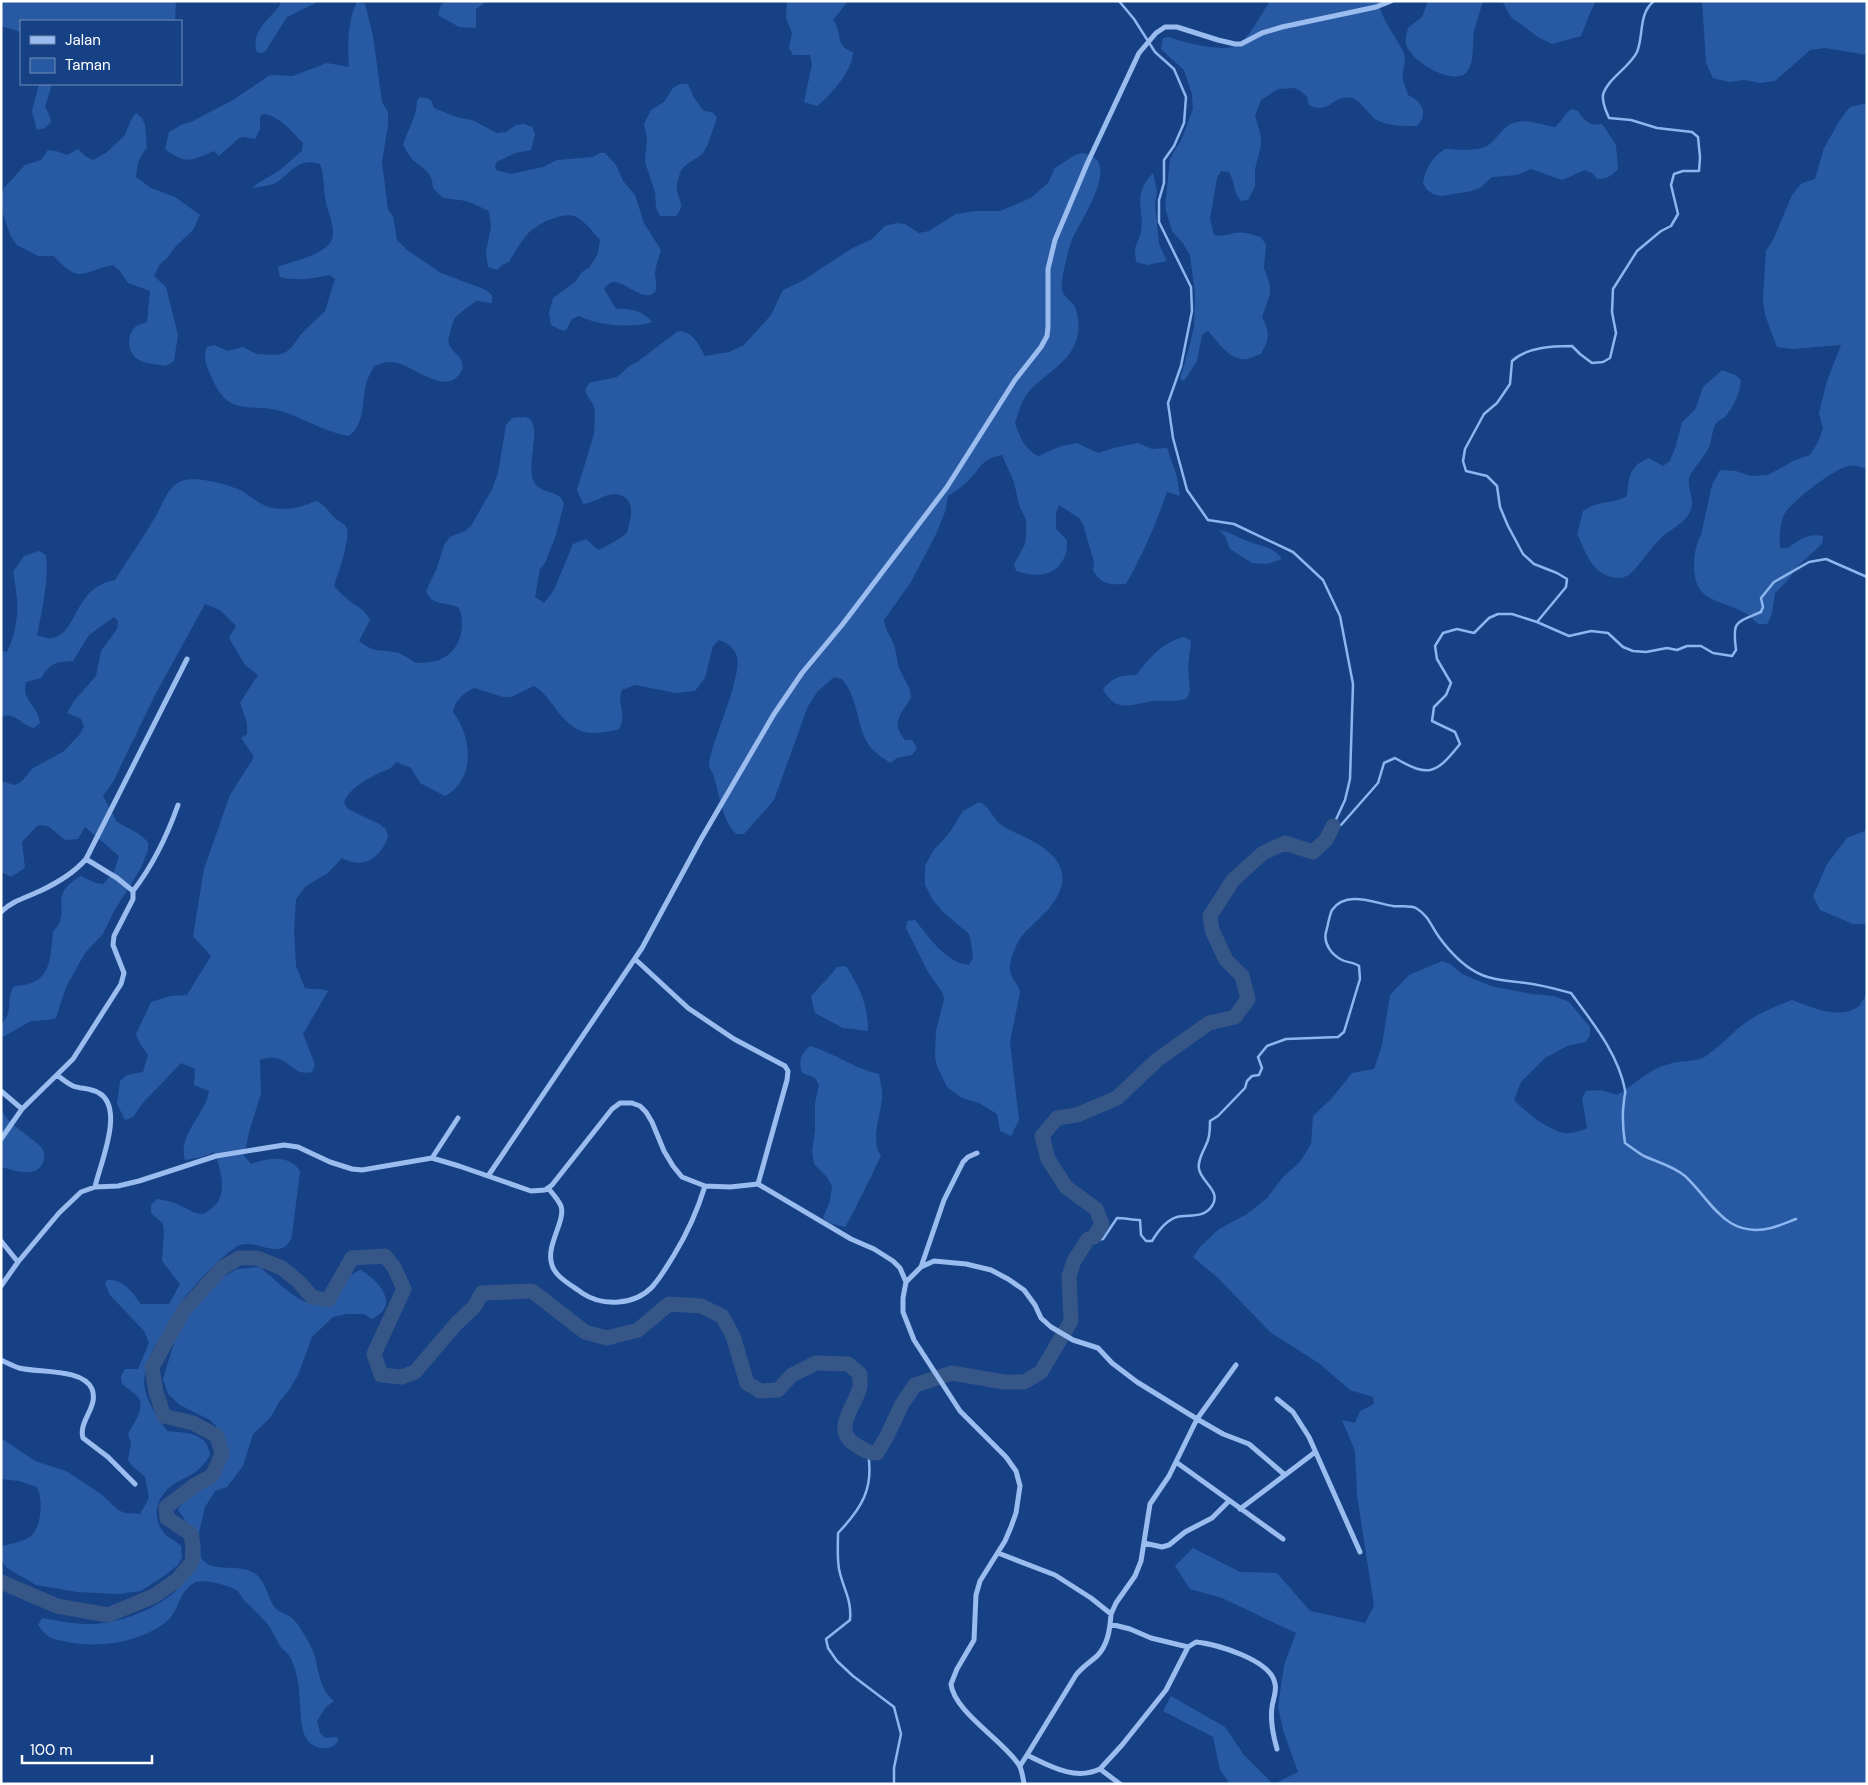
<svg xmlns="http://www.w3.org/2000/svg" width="1868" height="1785" font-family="'DM Sans',sans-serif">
	<rect width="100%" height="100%" fill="#164185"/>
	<!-- green -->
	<path fill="#285aa4" d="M1,1H176L175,21H21V33L15,30L1,26Z
		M280,1H320L287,17L265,52L261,53L257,52C250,31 270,19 280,5Z
		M357,1L365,4L373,36L382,102L388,112V125L382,162L388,210L393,216L397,240L407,250L441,273L486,290L492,295V303L476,301C470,306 460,312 455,318C453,321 452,326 451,329C450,334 447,340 449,344C451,353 473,361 457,377C440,394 408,360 389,362C384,362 378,365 374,366C370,374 366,381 365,389C362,406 364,424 349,436C325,432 309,421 287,413C251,400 229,421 211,376C206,365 203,358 207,347L214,345L228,351L243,347L257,354L278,355L286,352L292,347L301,334L325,311L335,279L329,275C311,279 298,281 280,277L278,267C294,260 335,254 333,232C333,222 328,212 326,202C323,189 325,176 320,164C295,156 291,176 273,184C267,186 259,187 253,188L255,185L280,170L302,151L303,143C292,132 279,115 263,114L260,117V129L255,139L243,137L239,138L219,156L214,151C191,161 187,165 165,149L169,132L183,124L191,122L233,100L270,75L293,76L327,63L349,67C347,47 348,20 357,1Z
		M447,1H487L476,9V28L459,27L438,15L441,5Z
		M787,1H848L833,20C843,33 834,46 853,52C853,70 831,95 817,106L804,102L812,64L810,55H793L789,48L792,33L786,18Z
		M1270,1H1380C1377,14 1398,39 1404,53C1407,63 1401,71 1403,80C1404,85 1407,90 1408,95C1422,101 1429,114 1417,126C1405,126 1385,126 1375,119C1367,113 1362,101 1352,98C1332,93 1331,116 1309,105L1307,97L1301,91L1294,88L1278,89L1261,100L1255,115L1261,137V146L1255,169V186L1248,200L1241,201C1233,192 1235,182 1229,172L1221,171L1217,178L1210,219L1214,235C1223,237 1227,234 1236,233C1244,231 1254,235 1261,237L1266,245L1264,268L1270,285V294L1262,317C1270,334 1270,337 1261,354C1256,355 1250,359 1246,359C1229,361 1218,341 1208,331L1202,335L1197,361L1184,381L1180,379L1189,348L1194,327L1195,294L1190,255L1182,242L1172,231L1165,207L1170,159L1182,138L1193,109L1192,94L1184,70L1161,49L1163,38L1168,37C1183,42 1229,55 1241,43C1252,32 1261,15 1270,1Z
		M1428,1H1483C1480,11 1477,21 1474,31C1472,43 1475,64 1466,73C1452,86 1408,60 1406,43C1405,39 1407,32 1408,28L1422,17Z
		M1502,1H1596L1590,13L1581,36L1552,44L1538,37L1511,17Z
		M1702,1H1867V55L1825,48L1810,50L1775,81L1760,83L1744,80L1729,82L1713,78L1706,63Z
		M39,84H52L45,107L49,114L51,122L45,128L37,130L32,111Z
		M680,84H688L694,98L704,111L712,112L717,117C715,124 707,149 703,153C696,160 684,163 680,173C679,178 676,183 677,188C677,202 687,202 676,216H660L656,208L655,192L645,162L647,138L644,124L651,110L664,102L673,88Z
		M420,97C430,98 431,99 434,108L456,117L472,120L497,133L506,132L516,125L524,124L532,127L535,134L531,150L515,153L497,162L495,166L496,170L511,174L543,167L557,160L593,157L600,153H605L616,165L623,181L635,195L644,223L661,250C659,257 656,265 655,273C655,278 657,284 656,289C649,307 624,280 613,282C610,282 606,286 604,289L616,309C628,308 644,311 652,322C634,329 596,325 579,316L572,319L566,330L563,331L551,325L549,313L553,298L575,282L582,272L590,267L598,253L600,240C593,232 584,220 574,216C561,212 534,225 526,236C519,244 514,254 509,262L502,265L497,270L488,267L486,252L491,227L489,211L467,201L443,198L433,188C433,172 423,169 412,159C409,155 406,150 403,145C408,129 417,117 417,100Z
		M1867,103V469C1860,466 1854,465 1848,466C1832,470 1794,500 1785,513C1780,521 1779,538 1780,548H1788C1799,540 1808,533 1823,536L1822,544L1798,566L1787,581L1775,593C1773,605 1774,613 1767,624H1759C1753,621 1751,616 1745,613C1718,598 1694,603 1694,565C1694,555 1696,544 1701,535L1712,485L1720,470L1736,471L1751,476L1768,475L1795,460L1810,455L1818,442L1823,429L1819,413L1827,381L1841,345L1792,349L1777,347L1765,315L1763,299L1766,251L1774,238L1792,195L1802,183L1815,179L1824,148L1840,120L1850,107Z
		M1571,109L1578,111C1585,121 1590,127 1602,124L1616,145L1618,169C1611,176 1607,179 1597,179L1592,173L1585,170L1562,180L1531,169L1517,175L1492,177L1480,188L1472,191L1441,196L1433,194L1427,190L1423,183C1426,168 1432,157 1445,149C1457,149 1476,152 1487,146C1499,139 1502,125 1517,122C1530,119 1542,125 1555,127C1562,121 1564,115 1571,109Z
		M136,113L142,118L145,125L147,148C139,156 137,165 136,177L151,188L175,197L200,215L193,230L176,246L166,259L160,264L154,276L166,287L178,335L174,361L166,366C157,364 144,364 136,358C128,351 127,338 133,329C136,325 143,324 147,322L150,291L128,283L119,270L113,265C82,271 81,286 54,256H38L17,245L11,237L1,209V195L4,188L25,165L41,160L48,150L56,151L67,155L78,149L85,156L93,160L106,153L125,135L131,120Z
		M1082,153C1126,158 1078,223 1071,242C1068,252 1060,281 1062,290C1064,297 1070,300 1074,305C1080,317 1080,334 1074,346C1065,364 1045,375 1031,389C1022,398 1019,411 1015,423C1020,437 1024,449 1038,456L1061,446L1077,443L1098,453L1113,448L1138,443L1152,449L1167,448L1177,477L1180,496L1167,492C1156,524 1143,554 1126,584C1111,585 1101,585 1093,570L1094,562L1083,524L1079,518L1059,505L1056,513V529L1067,540C1067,545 1067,552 1065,556C1056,578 1035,577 1016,571L1014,564L1025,544L1026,537V520L1019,505L1014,482L1002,455C982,458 981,468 968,481C962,487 955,491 948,496L945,512L936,534L911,582L884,620L886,629L894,644L899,668L910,690L911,698C901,714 890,723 905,740H912L917,748L912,755L897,758L890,763C885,759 876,754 871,748C856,729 859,698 842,679L834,677L818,691L808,706L774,800L744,834H736C721,819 720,794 713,774C711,770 709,768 709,764C712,739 745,672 736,654C733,647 726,642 719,640L713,646L705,678L695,691L676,693L635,685L622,690C616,705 628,713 619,729C586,738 573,733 553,705C547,698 543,691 534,686L511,697H503L474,688C462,694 456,699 453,712C472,736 476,780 445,796L420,783L411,768L396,762C390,771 386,769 377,774C364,781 350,788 344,802L348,809L379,824L386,829L388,837C380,858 364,870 342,858L328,873L306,886L296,899L294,931L296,966L305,988C314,990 320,988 328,991L303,1034L315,1064L312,1072C289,1078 290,1050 260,1060L261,1093L249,1132L244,1156L251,1164C268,1158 289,1154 300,1171L292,1236C282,1265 254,1235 236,1247C218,1259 189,1290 177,1308C171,1317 168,1329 162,1338C159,1343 159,1340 156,1344C151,1350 144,1375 144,1383C145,1401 158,1417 167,1431C186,1433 208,1432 210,1456C205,1462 200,1469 194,1473C186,1478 177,1481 170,1487C156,1499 152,1516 163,1532C168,1538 175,1540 181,1546L182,1557L178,1565L164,1576L141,1591L118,1594L77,1592L36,1585L7,1568L1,1560V1546C11,1544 23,1542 31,1536C42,1526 43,1499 37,1487L19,1481L1,1479V1438L35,1461L66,1471L101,1494L118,1510L125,1513L140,1514L149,1498L145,1477L132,1466L128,1460L131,1443L128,1434C133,1425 146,1407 138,1397C133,1392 127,1388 122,1384L121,1376L125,1369H138L149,1343L144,1331L110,1295L105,1284L107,1280C124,1279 132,1292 141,1304H169L180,1284L162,1261L164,1232L163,1224L151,1213V1205L157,1199C165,1200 174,1202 181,1206C190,1210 194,1214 204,1214C208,1211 213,1208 217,1203C227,1190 220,1166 214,1152L202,1157L185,1160C177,1135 207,1112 209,1091L194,1085L195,1069L181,1063L142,1104L133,1117L125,1120L117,1104L120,1081L127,1075L143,1072L148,1055L139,1042L136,1034L151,1002L170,996L187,995L211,956L193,936L204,869L230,795L254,757L241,738L247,734V723L240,703L258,675L245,665L229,638L236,626L220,610L205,604L155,695L113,782L103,796L117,822L139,834L148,842V850L141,868L114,911L103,934L85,953L66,987L56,1018L48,1020L31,1021L1,1038V1024C15,1011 5,1000 14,986C52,985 50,960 53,931C74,911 45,896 81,876L96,883L103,884L114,872L119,856L85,827L78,839L65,840L48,826L38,825L22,842L25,868L11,877L1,872V781L15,785L22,781L33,768L63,752L80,734L84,726L81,719L67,713L74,701L96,676L101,651L117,629L118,621L114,617L89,635L73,661C54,662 51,663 41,678L26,682C21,702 38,704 40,723L34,728C21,726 16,711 1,717V650L7,652C20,624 19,602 13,572L24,556L39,551L46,555C49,581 42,610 37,635C43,637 49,640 56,637C78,629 75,587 115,580C128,559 143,538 156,516C162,505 166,492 176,484C189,473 227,484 242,491C251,496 261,506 272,508C287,511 302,507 316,501C326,505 328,512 336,519C340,522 345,523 347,529C350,540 338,574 334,586C338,590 342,595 346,598C356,608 363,606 370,620L359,641C375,653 376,649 394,652C402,653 409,659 416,663C422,663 430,662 436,661C459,655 467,628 459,608C446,601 432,607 426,591L437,568L444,545L450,537L465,531L471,526L492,489L498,473L506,425L512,418C517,418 524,416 528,418C543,426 525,465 534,482C539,492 553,491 560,497C562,499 563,502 564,504L555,538L545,563L540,569L535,597L544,603L554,590L573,544L586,539L598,550C605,547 623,538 627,532C628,531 629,525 629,524C633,511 633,497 616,494C605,493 595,503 583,504L577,490L594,434L595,411L593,404L588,397L585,390L589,383L617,377L629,366L637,362L678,331C694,332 698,344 705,356L729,352L744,345L771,315L783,290L802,281L851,249L872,239L885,226L897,223L905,224L919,233L929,231L956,214L975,211H1000L1031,198L1048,183L1055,168L1075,155Z
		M1153,173L1157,191L1155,204L1159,244L1167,261L1147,265L1136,262C1136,259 1135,254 1135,250C1135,245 1140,238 1141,232C1145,207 1131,196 1153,173Z
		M1722,370L1735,375L1741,380C1740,393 1733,409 1724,418C1722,419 1719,420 1717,422C1712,428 1712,440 1709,447C1704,457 1698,463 1692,472C1684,481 1693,494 1692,505C1690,522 1669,529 1659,540C1649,550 1642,562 1632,572C1621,584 1602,576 1593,565C1586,556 1582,544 1577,534L1583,511C1601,499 1612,505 1627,496C1629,477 1629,466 1649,458L1663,466L1670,461L1676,446L1682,422L1695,410L1703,387Z
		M1219,530C1233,533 1238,538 1250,542C1264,547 1273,547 1282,559L1267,564L1252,563L1230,549L1225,536Z
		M1184,637L1191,641L1188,667L1190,691L1187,698C1176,703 1167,700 1156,701C1134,702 1117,716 1103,689C1115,676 1119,676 1136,675C1152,656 1160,644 1184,637Z
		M979,802C992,808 992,819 1003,826C1010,831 1019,834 1027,838C1056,853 1075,872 1053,903C1045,915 1031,925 1021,937C1015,947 1006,966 1012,977C1015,983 1018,985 1020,992L1010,1042L1019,1120L1011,1136L1000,1131L997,1114L979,1103L962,1098L947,1087L937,1066L935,1056L936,1031L944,999L942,992L928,972L906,928L907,921L915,920C929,937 946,963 969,965L973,958L971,942L969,934L943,912L933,900L925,885V866L933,851L950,832L963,811Z
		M1867,830V924H1853L1820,910L1813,896L1827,864L1847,838Z
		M1442,961L1450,964L1462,974L1491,986L1531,994L1554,996L1569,1002L1590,1027V1035L1586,1042L1567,1046L1545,1058L1521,1082L1514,1100C1526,1112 1546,1129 1564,1133C1571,1134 1581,1131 1587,1128L1582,1098L1586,1091L1601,1090L1617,1095C1634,1085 1649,1069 1669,1064C1680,1060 1695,1063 1706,1056C1718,1048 1729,1036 1741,1026C1756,1014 1774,1007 1792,1000C1811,1007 1840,1021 1859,1006C1862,1003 1865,996 1867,992V1784H1274L1298,1772L1283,1730L1278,1707L1284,1665L1296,1633L1222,1598L1190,1589L1175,1566L1193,1548L1240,1572L1277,1573L1310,1611L1365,1623L1374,1606L1357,1495L1355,1451L1342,1420L1355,1423L1360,1411L1374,1404L1373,1397L1350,1390L1320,1364L1270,1332L1218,1278L1193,1257L1201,1246L1219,1229L1247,1214L1267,1198L1283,1177L1300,1162L1311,1144L1313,1116L1332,1098L1352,1073L1374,1069L1382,1045L1390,995L1409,975Z
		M846,966C860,988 868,1005 868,1031L843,1028L815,1013L811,997C819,986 829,978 837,967Z
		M810,1046C834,1053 855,1069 879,1074C880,1082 883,1090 882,1098C881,1114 870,1141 881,1156L853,1213L845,1227L829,1223L823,1218L830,1201L832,1186L827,1177L814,1164L812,1151L815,1131V1103L819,1085L815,1078L802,1073C798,1061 801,1054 810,1046Z
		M1,1110C11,1127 28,1134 41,1147C45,1151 45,1157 43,1162C37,1179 14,1170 1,1167Z
		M259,1267C277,1279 296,1305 320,1305C325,1305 331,1302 336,1301C342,1289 346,1274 361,1270C379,1281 401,1305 372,1319L364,1314H346L333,1317L312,1337L298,1375L289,1390L279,1402L271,1417L253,1434L243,1466L227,1487L215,1491L205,1507L199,1532L201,1557C210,1576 243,1560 259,1577C267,1586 268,1599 275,1608C278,1611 281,1612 285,1614C293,1617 299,1625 303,1633C308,1640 312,1648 315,1657C319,1673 320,1690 334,1701L326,1707L317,1721L320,1733L325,1738L337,1737L338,1741C331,1753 312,1749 306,1738C299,1726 301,1697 298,1682C297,1675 294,1664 290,1657C288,1653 283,1650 280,1646C276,1639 273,1632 269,1626C262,1617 253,1609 245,1601C242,1598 240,1592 236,1590C229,1585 203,1579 196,1582C178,1590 180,1610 167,1621C141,1643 95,1649 63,1641C58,1640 52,1639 48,1636C44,1634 41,1628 38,1625L42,1618C59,1621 77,1625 95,1624C135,1621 206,1591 195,1540C192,1529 185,1520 178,1510L187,1496L208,1484L214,1478L227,1459L228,1452L216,1426L210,1420L180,1405L168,1394L163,1379L178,1330L199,1298L210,1285L237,1269Z
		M1171,1696L1225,1727L1244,1755L1273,1784H1230L1220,1770L1213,1737L1163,1711Z"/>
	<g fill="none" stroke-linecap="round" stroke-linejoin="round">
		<!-- stream -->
		<path stroke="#8db6f0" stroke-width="2.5" d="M1119,1L1134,19L1155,52L1174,69L1186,97L1184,123L1174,146L1164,160V183L1159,200V222L1191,287L1192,311L1181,366L1168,403L1173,438L1187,490L1208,520L1234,524L1293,552L1323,580L1340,616L1353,684L1350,779L1345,800L1333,826
			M1537,622L1566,587L1567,579L1557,573L1534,564L1523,554L1508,526L1500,507L1497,486L1487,476L1466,471L1463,461L1465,449L1484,414L1497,403L1510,384L1512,361C1527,347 1553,346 1572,346L1580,354L1592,363L1603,362L1610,358L1616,333L1612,312L1613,289L1637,251L1661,231L1671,226L1678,214L1671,185L1674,174L1683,171H1699L1700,157L1698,137L1692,132L1657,128L1631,120L1609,118C1606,111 1602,103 1603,95C1607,79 1630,67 1637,52C1644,35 1638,14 1654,1
			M1333,826L1341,825L1378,783L1384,763L1395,758C1429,778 1436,774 1460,744L1455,732L1432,721L1434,707L1446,695L1451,683L1437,659L1435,646L1443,633L1457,629L1474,633L1489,618L1498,614H1512L1537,622L1569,636L1591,631L1608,633L1623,647L1633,651L1646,652L1667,648L1677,650L1687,646H1701L1713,653L1732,656L1736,650C1732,620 1736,623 1761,612L1763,607L1761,598L1774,582L1809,562L1826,559L1867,577
			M1088,1239L1096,1240L1103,1239L1117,1218C1125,1218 1132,1220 1140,1220L1141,1235L1146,1241H1152C1158,1231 1166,1220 1177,1217C1189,1214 1203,1219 1212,1206C1222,1191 1201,1182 1199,1169C1197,1160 1205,1149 1208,1140C1210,1134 1210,1127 1210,1121L1218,1116L1245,1088L1247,1081L1252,1076L1259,1075L1262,1068L1258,1057L1267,1046L1286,1039L1338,1037L1344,1032L1360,979L1359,966C1354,962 1348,963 1342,960C1332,955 1323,944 1326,932C1328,926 1329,916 1332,910C1346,890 1375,903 1393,906C1400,907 1410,905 1416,908C1429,916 1431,926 1439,937C1450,952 1465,968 1482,975C1496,981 1511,981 1526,983C1542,985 1556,989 1571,993C1592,1022 1618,1053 1625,1090C1626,1094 1624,1096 1624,1101C1622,1114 1623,1130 1625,1143C1631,1147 1637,1152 1644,1156C1657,1162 1673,1166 1685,1176C1712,1201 1725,1239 1771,1228C1779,1226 1788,1222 1796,1219
			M868,1453C874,1488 862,1508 838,1533C838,1545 837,1557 839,1569C843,1589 852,1599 850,1620L826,1639L828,1648L837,1661L853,1676L894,1707L901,1734L894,1768V1784"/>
		<!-- river -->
		<path stroke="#365688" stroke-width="15" d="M1,1582L57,1606L108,1615L154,1596L177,1580L192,1562L193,1547L191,1534L167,1518L166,1507L195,1485L212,1476L222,1454L217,1436L193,1423L164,1416L156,1392L152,1367L184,1310L222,1268L239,1258H257L282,1268L299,1282L312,1297L328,1300L352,1258L385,1256L394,1267L404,1289L374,1354L381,1375L402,1377L415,1372L456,1324L474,1307L482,1293L532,1291L585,1332L607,1338L638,1330L669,1304L701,1306L722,1316L733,1336L747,1383L760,1391L778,1390L792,1375L816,1363L848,1364L860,1374C860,1378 860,1382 860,1386C857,1405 830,1429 856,1445C864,1450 868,1453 877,1453L887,1436L902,1404L915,1385L952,1373L1004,1382H1024L1041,1372L1071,1321L1069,1276L1074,1261L1088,1239L1094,1237L1102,1224L1096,1209L1066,1187L1048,1159L1042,1136L1057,1118L1077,1115L1117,1098L1157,1060L1209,1023L1235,1017L1248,999L1242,976L1226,960L1212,930L1210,916L1233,880L1263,853L1285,843L1313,852L1326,840L1333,826"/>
		<!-- street -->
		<path stroke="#9bbcee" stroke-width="5" d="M133,891C154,864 167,836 178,805
			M1,912C12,901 27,897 40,891C57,883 74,873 86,859L187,659
			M635,959L688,1008L734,1039L785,1066L788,1071L787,1080L758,1184
			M57,1075C62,1079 67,1083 73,1086C81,1089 91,1088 99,1093C125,1108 100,1164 95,1187
			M1,1091L22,1109
			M1,1139L22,1109L73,1059L121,984L124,973L113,945L114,936L133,899V891L117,878L86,859
			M432,1158L458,1118
			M488,1176L642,948L701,839L774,714L802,673L842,625L947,487L1015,380L1041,347L1047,336L1048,327V269L1055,240L1087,164L1139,53L1156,33L1165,27H1177L1218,40L1235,44H1241L1262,33L1282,27L1376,7L1391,1
			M548,1188C552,1193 558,1199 561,1206C566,1221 545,1246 552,1265C555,1277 573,1286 582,1293C603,1307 635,1305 652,1287C661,1277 667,1266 674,1255C688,1232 697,1212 705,1186
			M1,1241L18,1262
			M921,1267L944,1200L963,1162L968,1157L977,1153
			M906,1282L921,1267L934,1261L966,1264L991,1270L1008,1279L1024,1290L1035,1305L1041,1318L1051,1327L1073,1340L1098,1348L1112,1363L1137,1382L1197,1419L1169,1476L1150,1504L1141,1561L1135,1576L1116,1603L1111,1614L1091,1598L1055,1575L998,1553
			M1,1286L18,1262L59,1213L81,1192L95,1187L118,1186L139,1181L216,1156L284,1145L298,1147L330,1162L352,1169L362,1170L432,1158L459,1166L531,1191L545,1190L552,1185L612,1109L620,1103H632L640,1106L646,1112L652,1122L664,1151L673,1166L682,1177L705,1186L730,1187L758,1184L851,1239L874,1249L893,1261L900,1268L906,1282L903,1298V1312L914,1340L960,1411L1006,1457L1016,1471L1020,1486L1016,1513L1011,1527L1005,1541L980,1581L976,1595L974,1640L957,1669L951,1684C954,1712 1004,1741 1019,1765C1022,1770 1023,1777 1024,1784
			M1,1360C7,1363 13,1366 19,1368C38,1373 83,1368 92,1389C99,1407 78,1421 83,1438L108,1457L135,1484
			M1236,1365L1197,1419L1223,1434L1249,1444L1285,1475
			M1277,1399L1293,1412L1309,1437L1360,1552
			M1176,1462L1283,1539
			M1240,1509L1314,1453
			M1144,1543L1162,1547L1169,1545L1185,1532L1212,1518L1229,1501
			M1110,1624L1130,1629L1151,1638L1188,1647L1196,1642C1216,1644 1272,1660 1275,1684C1277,1691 1273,1699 1272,1707C1270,1721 1273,1735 1277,1749
			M1027,1755L1076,1675C1082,1667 1089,1663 1097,1656C1108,1645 1110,1629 1111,1614
			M1020,1766L1027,1755C1050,1766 1075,1781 1100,1769L1120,1784
			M1100,1769L1122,1745L1166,1690L1188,1647"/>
	</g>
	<!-- border -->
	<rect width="1868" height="1785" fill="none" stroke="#ffffff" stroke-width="5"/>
	<!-- legend -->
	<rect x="20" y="20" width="162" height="65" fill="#164185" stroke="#738db6"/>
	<rect x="30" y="36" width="25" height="8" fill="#9bbcee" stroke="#738db6"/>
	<text x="65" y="45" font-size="15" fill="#ffffff">Jalan</text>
	<rect x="30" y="58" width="25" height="15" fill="#285aa4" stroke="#738db6"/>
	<text x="65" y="70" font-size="15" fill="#ffffff">Taman</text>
	<!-- scale -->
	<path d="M22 1755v8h130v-8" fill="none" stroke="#ffffff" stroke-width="2.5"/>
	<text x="30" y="1755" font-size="15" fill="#ffffff" stroke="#164185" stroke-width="4" paint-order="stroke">100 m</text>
</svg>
